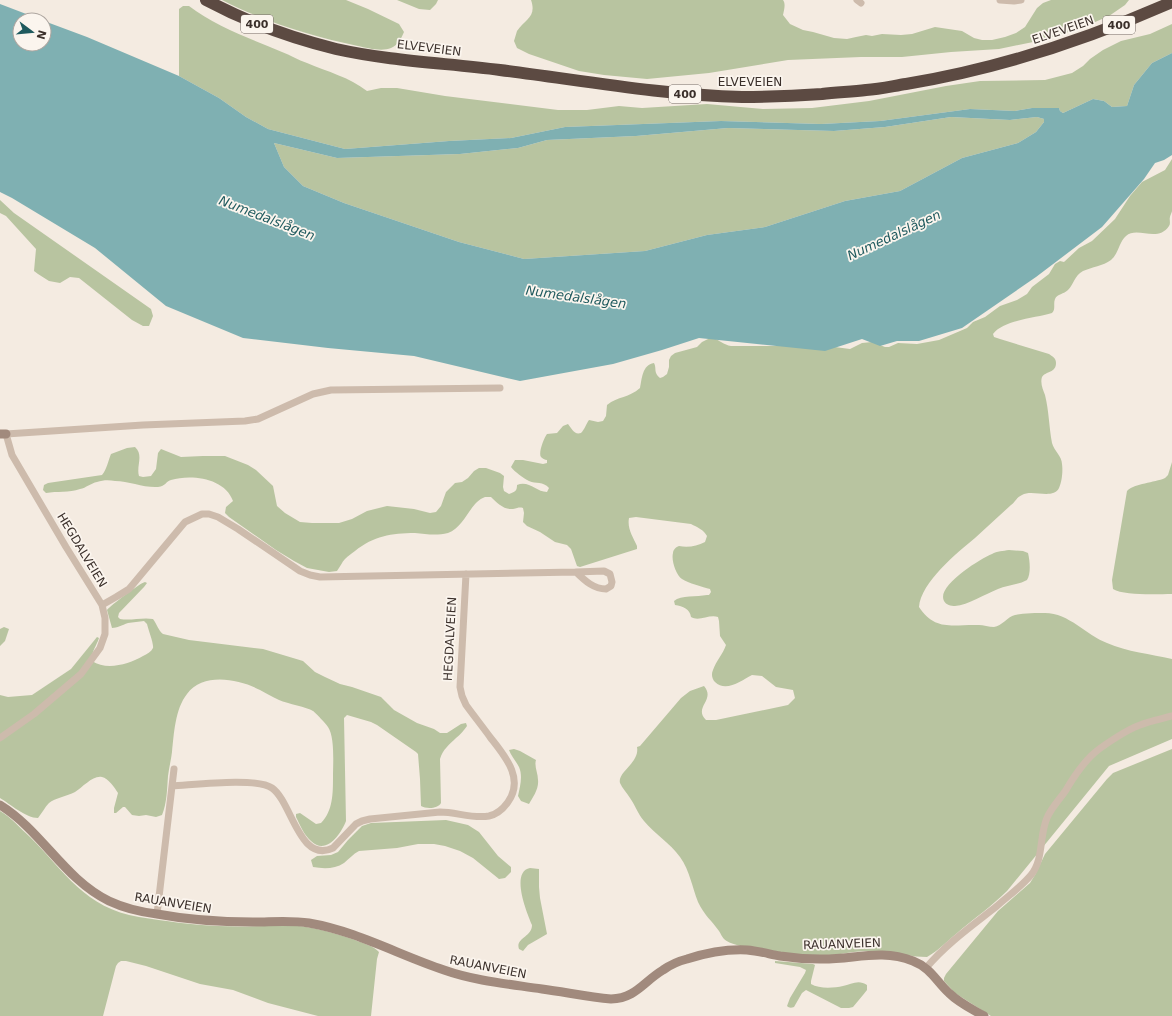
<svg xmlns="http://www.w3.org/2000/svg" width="1172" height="1016" font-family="'DejaVu Sans',sans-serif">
	<rect width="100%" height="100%" fill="#f4ebe1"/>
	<!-- green -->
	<path fill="#b8c4a0" d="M222,0H346L368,9L399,24L404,32C401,39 398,45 391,48C382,52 367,48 358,46C311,36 265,22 222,0Z
		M397,0H438L436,4L430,10L419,9Z
		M531,0H783C786,4 784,10 783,15L790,24L803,30L813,32L834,38L847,39L856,37L866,35L872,36L882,34L901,35L912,34L935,27L962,31L974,38L982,40H992L1005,37L1016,33L1025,27L1037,8L1043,3L1051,0H1129L1125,5L1109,16L1079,29L1038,41L999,49L951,52L902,57H861L788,60L709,73L647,79L604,75L579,71L529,54L517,48L514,41C515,38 516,34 517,31C525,19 537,17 531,0Z
		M183,6H189C215,26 251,39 282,52C290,55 298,60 307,63C328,72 349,77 367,91L381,88H397L445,96L558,110H587L619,106L642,108L707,104L763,109L812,108L869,101L946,86L980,81L1045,80L1072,73L1083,66L1090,59L1103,50L1121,41L1150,34L1172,24V53L1152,63L1134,85L1127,106L1112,107L1104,101L1093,99L1063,113L1060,111L1059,108H1032L1015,111L970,109L880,121L821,124L721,121L565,127L511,138L449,141L345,149L268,129L246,117L219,98L179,76V9Z
		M951,117L1010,120L1037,117L1044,119V122L1036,132L1018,143L962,158L900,191L845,201L765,227L707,235L645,251L524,259L459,242L344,203L303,186L284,167L274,143L337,158L460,154L518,148L547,140L636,136L728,128L834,131L885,127Z
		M1172,159V211C1172,212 1170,216 1170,217C1169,220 1171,223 1169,226C1158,243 1137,226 1126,236C1119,242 1119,253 1111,260C1103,266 1092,267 1083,271C1074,276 1074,284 1068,290C1064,294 1057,294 1055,299C1053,304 1056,309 1052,313C1036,318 1003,320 993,334L994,337L1000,339L1049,354C1053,357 1056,358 1056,363C1056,373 1046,371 1042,377C1040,383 1043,390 1045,395C1049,411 1049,427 1052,443C1054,451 1062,456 1062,464C1063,471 1062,482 1059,488C1053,500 1032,489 1022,495C1017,497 1015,502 1011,505C999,516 987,527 975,538C957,553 921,582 919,607C935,632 954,624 979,625C983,625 989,627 994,627C1002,626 1007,617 1015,615C1023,613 1037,613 1045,613C1069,613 1086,635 1107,643C1127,652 1151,654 1172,659V739L1109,766L1007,891C991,907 973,919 956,934C946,942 938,951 927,957C919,957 913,956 906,955C893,953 880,951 867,951C852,951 839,955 825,956C808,956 734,950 724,939C722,937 721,934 719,931C712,921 704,915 698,902C692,887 690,871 680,857C670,843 655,834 644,821C638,814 635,805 630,798C627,793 622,788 620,783C617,772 640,763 637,747L640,746L681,698L690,691L704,686C716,700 693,707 706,720H716L788,705L795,698L793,690L776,687L762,676L752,675C742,680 726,693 715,682C712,679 711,674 713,670C716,661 723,654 726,645L720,636L719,621L718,617C709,614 699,622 691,617C690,609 683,606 675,605L674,601C681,595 697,597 707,595H709L711,592L710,589C703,587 688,583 682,579C676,575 671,560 673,553C673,550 676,547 679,546C688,548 697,546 705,542L707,536C704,530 697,527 691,524L636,517L629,518C627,529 633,537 637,546V549L580,567L577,566L571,549L567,545L555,542L540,532L527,526L523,522L524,513L523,508C519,507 518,508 513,509C504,510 497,503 491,497C490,497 485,497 485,497C470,502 465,527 448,533C436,536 426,534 415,533C391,533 374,536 355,551C352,553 348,556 345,559C342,562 340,567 337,571L329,572L307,568L294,561L276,550L229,517L225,513L226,507L233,501C225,478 191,474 171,480C165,482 166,486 158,487C144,488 129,481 115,481C109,480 103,480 97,482C91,483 86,488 80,489C69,493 57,491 46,493L43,490L44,485L48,483L102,475C107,469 108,461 111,454L127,448L135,447C144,455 136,466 139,476L143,477L151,476L156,469L158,453L161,449L181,457L203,456H225L248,465L256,470L273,486L277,506L285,513L300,522L312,523H339L352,519L367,511L387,506L414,509L430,513L436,512L441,506L446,492L455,483L462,482L468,478L474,471L479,468H486L500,473L504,476L503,487L504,491L509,494C515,492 517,491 517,485C529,480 536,492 547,492L549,488C543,481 536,484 529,481C523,478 515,472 511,467L515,460H523L543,464L547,463V460C545,460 542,458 541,457C538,453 544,438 547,434L557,433L563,426L568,424C572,429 574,435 581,433C585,429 586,424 589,420L598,422L603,421L606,416L607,405C618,396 629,398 640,388C642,379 642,365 654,363C657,369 653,372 660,378L663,377L667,374L669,367V360L671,356L675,353L697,347L702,342L712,337C719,340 724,345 731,346H827L850,349L862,343L872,342L885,347H889L898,343L917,344L939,340L967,328L973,322L985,317L1000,306L1017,300L1027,294L1032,287L1049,274L1055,264L1060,261L1064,262L1079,248L1092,241L1115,219L1130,196L1142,182L1165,170Z
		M0,200L14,213L151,309L153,316L149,326H143L132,320L79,278L70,277L60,283L49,281L38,274L34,271L36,249L6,216L0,213Z
		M1172,462V594C1158,594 1124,596 1113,589L1112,580L1127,491C1135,483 1154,483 1165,478L1168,475Z
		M1009,550L1023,551L1028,553C1030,561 1031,574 1027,580C1018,585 1007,585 998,589C985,594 968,605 955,606C951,606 946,605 944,601C936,586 980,559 992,554C997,551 1003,551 1009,550Z
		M145,582L147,583L144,587L119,613L118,617L120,619C131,621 142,617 153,619C157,624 158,630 163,634L189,640L263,649L303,661L315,672L325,677L340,684L352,687L381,697L394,710L417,723L434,729L440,733H447L461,724L466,723L467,726C464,730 460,735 456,738C449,745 443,749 440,759L441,803C438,809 426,809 421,806L420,779L418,754L416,752L377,725L371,722L347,715L344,718L346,821C341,834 326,856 311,841C304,835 300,825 296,817V814L300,813L316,824L321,823C333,811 333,793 333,777C333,764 335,737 328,727C327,725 315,712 313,711C307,707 288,704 279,700C272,697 266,693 260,690C239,679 203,672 187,694C175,709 174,734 172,752C171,760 169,768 168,776C167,789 167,803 162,815L156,817L146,815L139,816L132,815L125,807H123L116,813H114V808L118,793C115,788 108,778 102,777C93,775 83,787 75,792C67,796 55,798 49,803C45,807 42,813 38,818C26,818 10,804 0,798V695L8,697L32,695L71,669L97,637L99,638C96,647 91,652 92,661C107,671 129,664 143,656C147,654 151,652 153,648C154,644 148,629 147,624L144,621C139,622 133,622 128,623C122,625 117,628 112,628L107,610C110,606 140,583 145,582Z
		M4,627L9,629L5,641L0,646V629Z
		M514,749L520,751L536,760C534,766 538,773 538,780C539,789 533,797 529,804L521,801L518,796C520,787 523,776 519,767C516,761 511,756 509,750Z
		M1172,749V1016H991L955,993L944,981V978L946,974L998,911L1030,883L1035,875L1045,854L1107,779L1113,773Z
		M0,811C12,818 20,828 30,837C65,872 85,908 139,917C165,921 192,925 218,926C238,927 258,926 278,926C285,926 292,925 299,926C318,928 337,934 355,940C362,943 374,946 379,952L377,959L371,1016H318L268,1003L233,990L200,984L146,966L126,961H121L118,963L116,966L103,1016H0Z
		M446,820L468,825L479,832L498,856L511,867V872L505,878L499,879L473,858L460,851L445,846L434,844H418L397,848L359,851C353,854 349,859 344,863C335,869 324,869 313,867L311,860L317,856L331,855L338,852L348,840L362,826L371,823Z
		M530,868L539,869V887L540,898L547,934L528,945L523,951L519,949C515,938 532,937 532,925C527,913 510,872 530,868Z
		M775,961L813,964L815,965L811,981V984C819,989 834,988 843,986C851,984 859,979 867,985V990L863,995L853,1007L849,1008H841L806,990L802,993L794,1007C791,1008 789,1008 787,1006L790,998L805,973L806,970L800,967L775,963Z"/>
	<!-- water -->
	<path fill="#7fb0b2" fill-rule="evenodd" d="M0,4L42,20H20V44H44V21L87,37L179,76L219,98L246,117L268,129L345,149L449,141L511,138L565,127L721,121L821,124L880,121L970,109L1015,111L1032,108H1059L1060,111L1063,113L1093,99L1104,101L1112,107L1127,106L1134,85L1152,63L1172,53V155L1164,160L1155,163L1144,179L1102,227L1036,277L962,328L919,341H897L880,346L862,339L825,351L699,338L662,350L613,364L520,381L414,356L328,348L243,338L166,306L95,248L12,198L0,192ZM951,117L1010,120L1037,117L1044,119V122L1036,132L1018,143L962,158L900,191L845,201L765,227L707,235L645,251L524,259L459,242L344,203L303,186L284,167L274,143L337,158L460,154L518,148L547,140L636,136L728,128L834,131L885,127Z"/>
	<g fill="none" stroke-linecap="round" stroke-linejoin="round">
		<!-- street -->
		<path stroke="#cdbbac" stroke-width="7" d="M857,0L861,3
			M1000,0L1014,1L1021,0
			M500,388L331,390L313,394L258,419L245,421L143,425L6,434L12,455L66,547L102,605L116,597L129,589L185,522L202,514H209L218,517L238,529L300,571L310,575L320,577L576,572C585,581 594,589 606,589L611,586L612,582L610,574L604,571L576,572
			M0,738L34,714L81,674L100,648L105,634V618L102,605
			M172,786C193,785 256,777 272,788C292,802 299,864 333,848L356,824L362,821L370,819L440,812C456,812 473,819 489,816C498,814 503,809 508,802C525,778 504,755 490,737C482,726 474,716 466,705L462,696L460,687L466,574
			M157,914L174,769
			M926,968C946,944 973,925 997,906C1008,896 1021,887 1031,875C1044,859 1039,836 1047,818C1051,808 1060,799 1066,790C1073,778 1081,766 1091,756C1100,747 1128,729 1140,725C1150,721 1161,719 1172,716"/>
		<!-- secondary -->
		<path stroke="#a18a7d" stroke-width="9" d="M0,434H6
			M0,805C42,831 64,879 109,901C124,908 140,912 157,914C189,920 220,922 253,922C271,922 291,920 309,923C356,931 399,955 444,970C475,981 509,984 542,989C565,992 588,997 611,999C636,998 643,982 663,970C670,965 679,961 687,959C706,953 728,949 747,950C759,951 769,954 780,956C793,958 807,959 820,959C853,960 880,948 913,961C931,968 936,981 949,993C959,1003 972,1009 984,1016"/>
		<!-- highway -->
		<path stroke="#5c4a42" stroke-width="12" d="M206,0C247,22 291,38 336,49C390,61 445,63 500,70C580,80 661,95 742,97C769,97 795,96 822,94C837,92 852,92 866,90C880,89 893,86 906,84C998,69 1086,40 1172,2"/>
	</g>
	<g text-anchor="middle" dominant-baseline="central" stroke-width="3.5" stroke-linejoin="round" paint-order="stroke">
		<!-- shield labels -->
		<g fill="#fbf5ee" stroke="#756b66" stroke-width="1">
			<rect x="241" y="15" width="32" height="18" rx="3"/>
			<rect x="1103" y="16" width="32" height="18" rx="3"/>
			<rect x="669" y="85" width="32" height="18" rx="3"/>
		</g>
		<g font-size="11" font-weight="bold" fill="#3b302b">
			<text x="257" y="24">400</text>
			<text x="1119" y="25">400</text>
			<text x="685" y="94">400</text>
		</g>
		<!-- street labels -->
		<g font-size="12" fill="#3b302b" stroke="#fbf5ee">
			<text transform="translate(1063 30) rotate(-19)">ELVEVEIEN</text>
			<text transform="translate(429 48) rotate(7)">ELVEVEIEN</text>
			<text x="750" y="82">ELVEVEIEN</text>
			<text transform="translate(82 550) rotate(59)">HEGDALVEIEN</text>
			<text transform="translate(450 639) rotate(-87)">HEGDALVEIEN</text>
			<text transform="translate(173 903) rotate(9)">RAUANVEIEN</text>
			<text transform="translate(842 944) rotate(-2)">RAUANVEIEN</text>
			<text transform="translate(488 967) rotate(11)">RAUANVEIEN</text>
		</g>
		<!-- water labels -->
		<g font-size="13" font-style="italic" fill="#1f5a5e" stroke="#fbf5ee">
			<text transform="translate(267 218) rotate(21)">Numedalslågen</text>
			<text transform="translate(894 235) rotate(-25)">Numedalslågen</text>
			<text transform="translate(576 297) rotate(8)">Numedalslågen</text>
		</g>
	</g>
	<!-- north arrow -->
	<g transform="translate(32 32) rotate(106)"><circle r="19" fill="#fbf5ee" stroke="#aea6a0"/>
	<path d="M0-3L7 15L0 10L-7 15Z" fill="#1f5a5e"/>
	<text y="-6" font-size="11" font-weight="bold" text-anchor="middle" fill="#3b302b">N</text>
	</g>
</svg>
